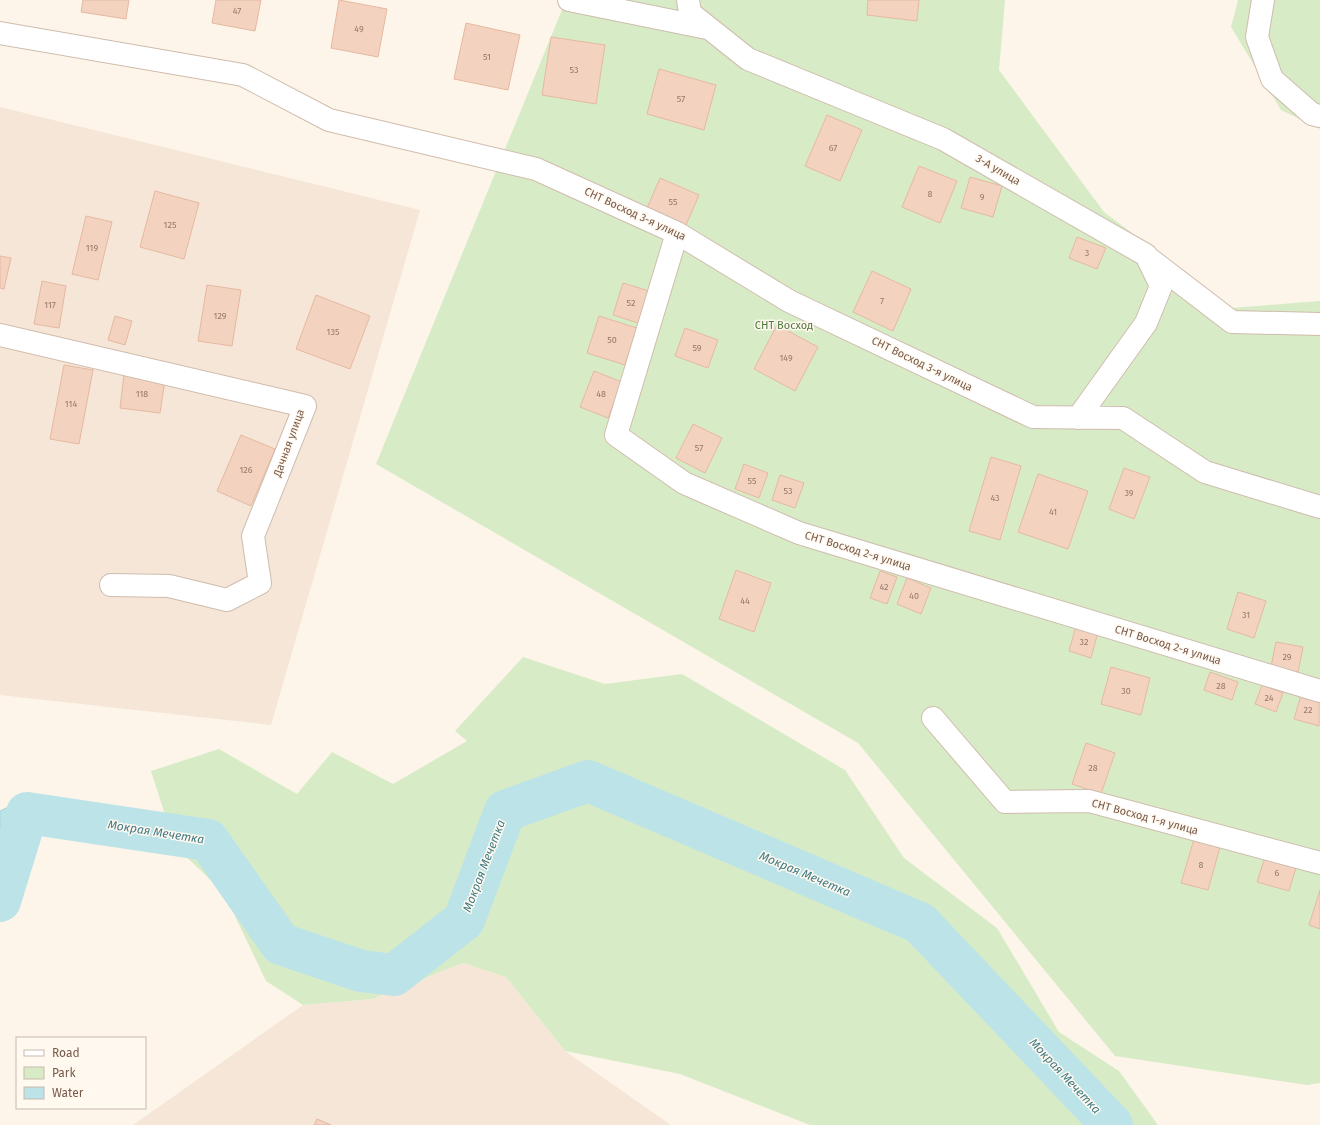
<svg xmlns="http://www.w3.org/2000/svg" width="1320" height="1125" font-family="'Fira Sans',sans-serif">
	<rect width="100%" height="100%" fill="#fdf5e9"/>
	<!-- residential -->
	<path fill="#f5e6d7" d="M0,107L420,210L271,725L0,695Z
		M463,963L506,977L565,1051L671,1125H133L303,1005L374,999Z"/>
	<!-- green -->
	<path fill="#d7ecc6" d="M566,0H1005L999,70L1104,212L1232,308L1320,301V1083L1307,1085L1115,1056L858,743L376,464Z
		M1238,0H1320V129L1281,110L1231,27Z
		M523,657L605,684L682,674L845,770L904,858L997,928L1059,1032L1119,1071L1158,1125H810L680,1074L565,1051L506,977L463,963L373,999L303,1005L266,981L224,893L175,846L151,771L219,749L297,794L332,752L393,784L467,741L455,731Z"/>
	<!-- water -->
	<path fill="#bce3e8" stroke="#a2d3da" d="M26,799L30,864L3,919L0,920V811Z"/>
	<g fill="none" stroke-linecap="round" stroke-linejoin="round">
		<!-- river -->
		<path stroke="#bce3e8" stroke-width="42" d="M0,901L27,813L208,840L281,944L361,971L394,975L464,920L505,811L588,781L920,923L1112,1125"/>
	</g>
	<!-- building -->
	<path fill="#f3d3c0" stroke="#e6b8a0" d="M83,0H129L126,19L81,12Z
		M216,0H261L255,31L212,23Z
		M339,0L387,9L378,57L331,48Z
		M868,0H919L917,21L867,15Z
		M466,23L520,35L508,90L454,79Z
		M551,37L605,45L596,104L542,95Z
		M659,69L716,85L704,130L647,114Z
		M827,115L862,130L840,181L805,166Z
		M919,166L957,181L940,223L902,207Z
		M970,177L1002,186L993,217L961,208Z
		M660,178L699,195L686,225L647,208Z
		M155,191L199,203L184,259L140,247Z
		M86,216L112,222L98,280L72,274Z
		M1077,237L1106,248L1097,269L1069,258Z
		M0,256L11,258L4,289L0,288Z
		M872,271L911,289L893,331L853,312Z
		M42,281L66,286L59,328L34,324Z
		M623,283L649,291L638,323L613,315Z
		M207,285L241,290L232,346L198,341Z
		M316,295L370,316L350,369L296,349Z
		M115,316L132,321L125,345L108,340Z
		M599,316L637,328L625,365L587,353Z
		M777,325L818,347L795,391L754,369Z
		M685,328L718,340L708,368L675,356Z
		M64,365L93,370L79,444L50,439Z
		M594,371L622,382L608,418L580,407Z
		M124,374L165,380L160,413L120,408Z
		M693,424L722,438L705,473L676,458Z
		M241,435L275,449L251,506L217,491Z
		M991,457L1021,466L1000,540L969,531Z
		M744,464L768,473L759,498L735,489Z
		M1124,468L1150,477L1134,519L1109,509Z
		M1038,474L1088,491L1068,549L1018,532Z
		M780,475L804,483L795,508L772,500Z
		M736,570L771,583L754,632L719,619Z
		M880,571L897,577L887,604L870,598Z
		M907,578L931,588L921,614L897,604Z
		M1238,592L1266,601L1254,638L1227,629Z
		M1076,626L1098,632L1091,658L1069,651Z
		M1276,642L1303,647L1298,672L1271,667Z
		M1111,667L1150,678L1141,715L1101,704Z
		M1210,672L1238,682L1232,700L1204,690Z
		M1262,685L1283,693L1276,712L1255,704Z
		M1301,695L1319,700V726L1294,719Z
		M1086,743L1115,753L1101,794L1072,784Z
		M1194,839L1220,847L1208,890L1181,883Z
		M1266,854L1297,864L1289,891L1257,882Z
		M1320,890V929L1309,925Z
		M317,1119L331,1125H314Z"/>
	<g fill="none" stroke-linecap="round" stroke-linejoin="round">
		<defs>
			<path id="minor" d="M569,0L707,28
				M688,0L690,13L748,59L943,139L1146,255L1161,286L1146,323L1078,418
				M1263,0L1257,37L1272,79L1312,114L1320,116
				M0,33L243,75L329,120L536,169L677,233L789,301L1033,417L1123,418L1205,472L1320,507
				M677,233L616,435L684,483L799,533L1320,691
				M1151,260L1232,322L1320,324
				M0,335L305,406L253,536L260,583L227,600L169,586L111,585
				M933,718L1005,802L1089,801L1320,863"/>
		</defs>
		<!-- minor casing -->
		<use href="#minor" stroke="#d0bcad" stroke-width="24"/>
		<!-- minor -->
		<use href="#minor" stroke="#fff" stroke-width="22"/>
	</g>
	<g text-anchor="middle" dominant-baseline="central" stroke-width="3" stroke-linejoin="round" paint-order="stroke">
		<!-- number labels -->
		<g font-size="9" fill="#987868">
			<text x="237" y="11">47</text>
			<text x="359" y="29">49</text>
			<text x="487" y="57">51</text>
			<text x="574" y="70">53</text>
			<text x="681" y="99">57</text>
			<text x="833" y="148">67</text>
			<text x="930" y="194">8</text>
			<text x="982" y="197">9</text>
			<text x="673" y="202">55</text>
			<text x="170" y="225">125</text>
			<text x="92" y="248">119</text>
			<text x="1087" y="253">3</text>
			<text x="882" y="301">7</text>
			<text x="631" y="303">52</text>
			<text x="50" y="305">117</text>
			<text x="220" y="316">129</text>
			<text x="333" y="332">135</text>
			<text x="612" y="340">50</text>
			<text x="697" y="348">59</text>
			<text x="786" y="358">149</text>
			<text x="142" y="394">118</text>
			<text x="601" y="394">48</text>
			<text x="71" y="404">114</text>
			<text x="699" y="448">57</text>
			<text x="246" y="470">126</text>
			<text x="752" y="481">55</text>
			<text x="788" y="491">53</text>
			<text x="1129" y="493">39</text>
			<text x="995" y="498">43</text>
			<text x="1053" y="512">41</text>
			<text x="884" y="587">42</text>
			<text x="914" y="596">40</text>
			<text x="745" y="601">44</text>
			<text x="1246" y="615">31</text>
			<text x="1084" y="642">32</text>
			<text x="1287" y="657">29</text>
			<text x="1221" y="686">28</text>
			<text x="1126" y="691">30</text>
			<text x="1269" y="698">24</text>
			<text x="1308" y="710">22</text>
			<text x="1093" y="768">28</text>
			<text x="1201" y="865">8</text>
			<text x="1277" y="873">6</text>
		</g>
		<!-- street labels -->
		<g font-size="11" fill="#795a4b" stroke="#fff9f0">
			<text transform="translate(998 170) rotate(30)">3-А улица</text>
			<text transform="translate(635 214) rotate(25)">СНТ Восход 3-я улица</text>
			<text transform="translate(922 364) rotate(26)">СНТ Восход 3-я улица</text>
			<text transform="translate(289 443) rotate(-70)">Дачная улица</text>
			<text transform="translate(858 551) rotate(17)">СНТ Восход 2-я улица</text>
			<text transform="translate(1168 645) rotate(17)">СНТ Восход 2-я улица</text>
			<text transform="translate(1145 817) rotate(15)">СНТ Восход 1-я улица</text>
		</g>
		<!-- park labels -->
		<g font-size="11" fill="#527940" stroke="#fff9f0">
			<text x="784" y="325">СНТ Восход</text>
		</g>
		<!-- water labels -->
		<g font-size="12" font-style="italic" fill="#417b85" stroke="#fff9f0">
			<text transform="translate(156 832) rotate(9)">Мокрая Мечетка</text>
			<text transform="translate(484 866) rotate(-69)">Мокрая Мечетка</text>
			<text transform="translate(805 874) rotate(23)">Мокрая Мечетка</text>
			<text transform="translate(1065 1076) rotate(47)">Мокрая Мечетка</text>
		</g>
	</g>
	<!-- legend -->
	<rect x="16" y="1037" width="130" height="72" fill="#fff9f0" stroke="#c9b9ae"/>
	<rect x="24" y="1050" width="20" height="6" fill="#ffffff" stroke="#c9b9ae"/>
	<text x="52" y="1057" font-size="12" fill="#795a4b">Road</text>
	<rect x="24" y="1067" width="20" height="12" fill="#d7ecc6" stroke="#c9b9ae"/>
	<text x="52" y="1077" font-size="12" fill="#795a4b">Park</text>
	<rect x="24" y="1087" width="20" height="12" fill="#bce3e8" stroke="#c9b9ae"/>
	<text x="52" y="1097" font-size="12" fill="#795a4b">Water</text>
</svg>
